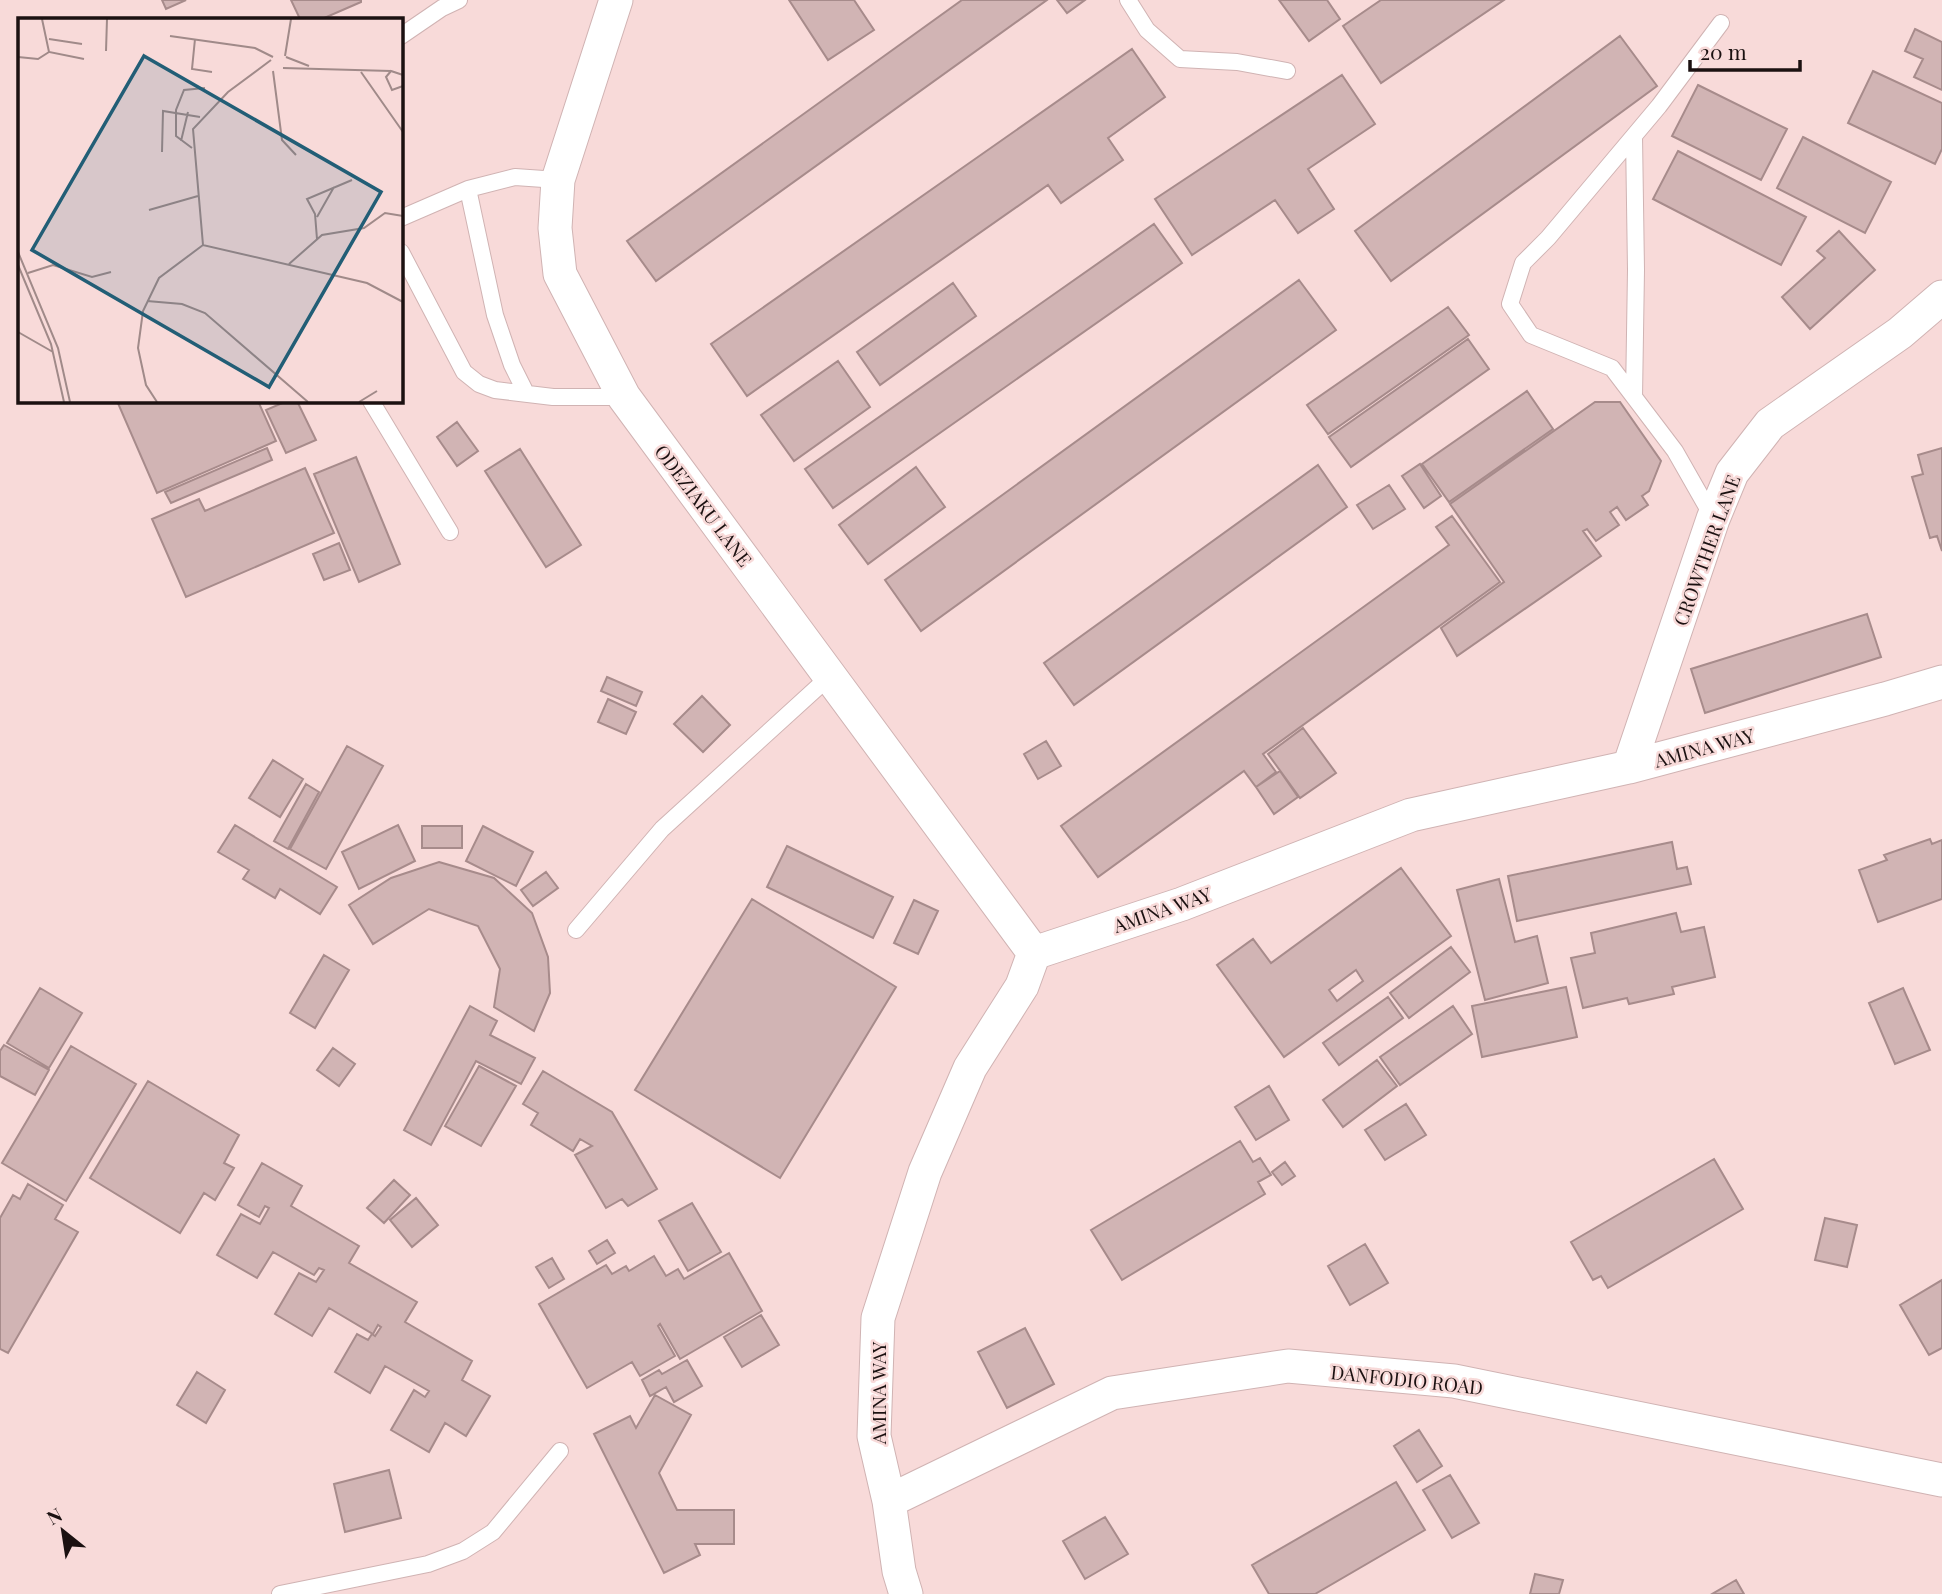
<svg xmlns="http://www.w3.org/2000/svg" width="1942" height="1594" font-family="'Playfair Display',serif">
	<rect width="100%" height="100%" fill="#f8dad9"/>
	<!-- building -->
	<path fill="#d1b4b4" stroke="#a78b8b" stroke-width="2" fill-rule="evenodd" d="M162,0H186L166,9Z
		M291,0H361V2L322,19H300Z
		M789,0H854L874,30L828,60Z
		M962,0H1047L656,281L627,241Z
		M1057,0H1085L1067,13Z
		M1279,0H1327L1340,19L1309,41Z
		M1381,0H1504L1381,83L1343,26Z
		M1915,29L1942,42V90L1914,77L1923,59L1905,51Z
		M1620,36L1657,86L1391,281L1355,231Z
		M1132,49L1165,97L1108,138L1123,160L1061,203L1048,185L747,396L711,344Z
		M1873,71L1942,103V149L1935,164L1848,123Z
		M1342,75L1375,124L1308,169L1334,209L1298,233L1275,200L1192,255L1155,199Z
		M1698,85L1787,129L1761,180L1672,136Z
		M1803,137L1891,182L1865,233L1777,188Z
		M1678,151L1806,217L1781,265L1653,199Z
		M1154,224L1182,263L833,508L805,469Z
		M1839,231L1875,270L1810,329L1782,297L1825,258L1817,251Z
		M1299,280L1336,330L921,631L885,580Z
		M953,283L976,316L880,385L857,352Z
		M1448,307L1469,335L1328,434L1307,405Z
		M1468,339L1489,369L1351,467L1329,437Z
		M838,361L870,407L794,461L761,415Z
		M1527,391L1553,429L1449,502L1422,464Z
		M117,401H258L276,441L157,493Z
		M287,401H297L316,440L286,453L266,410Z
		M1595,402H1620L1661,461L1649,491L1642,496L1648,505L1626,520L1617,507L1610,512L1619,525L1596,541L1587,529L1583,531L1601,556L1457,656L1441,628L1504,582L1450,504Z
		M457,422L478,451L457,466L437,437Z
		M267,448L272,460L171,503L165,492Z
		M1942,448V551L1937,536L1930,538L1912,477L1923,474L1918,455Z
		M520,449L581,545L546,567L485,471Z
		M356,457L400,564L359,582L314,474Z
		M1420,464L1441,496L1424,508L1402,476Z
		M1318,465L1347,507L1074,705L1044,663Z
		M916,467L945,507L868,564L839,525Z
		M305,468L334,533L186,597L152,519L199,499L205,511Z
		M1389,485L1405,509L1373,529L1357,505Z
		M1452,516L1500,582L1263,754L1276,772L1256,787L1244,771L1098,877L1061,826L1449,545L1436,527Z
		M339,543L350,570L324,580L313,554Z
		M1867,614L1881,657L1705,713L1691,669Z
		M607,677L642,692L636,706L601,691Z
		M702,696L730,725L703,752L674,724Z
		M608,699L636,712L626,734L598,722Z
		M1303,728L1336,773L1300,798L1268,754Z
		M1046,741L1061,766L1038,779L1024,754Z
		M347,746L383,766L326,869L290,849Z
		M273,760L303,779L280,817L249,798Z
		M1280,771L1298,797L1274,814L1256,787Z
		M306,784L319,792L288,849L274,841Z
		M235,825L337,887L320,914L280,889L275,898L243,879L249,870L218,852Z
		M398,825L415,861L359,889L342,852Z
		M422,826H462V848H422Z
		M483,826L533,852L516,886L466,861Z
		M1930,839L1932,844L1942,840V899L1878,922L1859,870L1887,860L1884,855Z
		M1672,842L1677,869L1687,867L1691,884L1517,921L1508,876Z
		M787,846L893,897L873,938L767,887Z
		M439,862L494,878L532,913L548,957L550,993L534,1031L494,1007L500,969L478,926L429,909L373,944L349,905L391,878Z
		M1401,868L1451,936L1284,1057L1217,965L1253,939L1271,963ZM1356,970L1363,981L1337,1001L1329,990Z
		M546,872L558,888L533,906L521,890Z
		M1499,879L1515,942L1537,936L1548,983L1485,1000L1457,890Z
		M752,899L896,987L780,1178L635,1090Z
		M914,900L938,911L918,954L894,943Z
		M1676,913L1681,932L1704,927L1715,977L1672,987L1674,994L1629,1004L1627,998L1583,1008L1571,958L1595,953L1591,933Z
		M1451,947L1470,972L1409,1018L1390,993Z
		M324,955L349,970L315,1028L290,1013Z
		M1566,987L1577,1037L1482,1057L1472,1006Z
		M40,988L82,1013L49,1068L7,1043Z
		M1903,988L1930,1050L1895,1064L1869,1003Z
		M1388,997L1403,1018L1339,1065L1323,1043Z
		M470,1006L497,1021L490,1035L535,1058L521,1084L476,1061L431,1145L404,1130Z
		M1453,1006L1472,1034L1400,1085L1380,1057Z
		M4,1045L49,1070L35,1095L0,1076V1051Z
		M71,1046L136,1084L66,1201L2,1163Z
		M333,1048L355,1064L339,1086L317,1070Z
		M1377,1060L1397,1086L1343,1127L1323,1100Z
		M479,1066L516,1086L481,1146L445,1126Z
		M543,1071L612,1112L657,1189L628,1206L622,1199L606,1208L575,1155L592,1146L580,1139L573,1151L531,1125L538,1113L523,1104Z
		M148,1081L239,1135L224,1163L234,1168L215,1200L204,1193L180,1233L90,1178Z
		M1269,1086L1289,1120L1256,1140L1235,1107Z
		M1406,1104L1426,1135L1385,1160L1365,1130Z
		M1240,1141L1253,1162L1260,1158L1271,1175L1258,1182L1265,1194L1122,1280L1091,1230Z
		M1714,1159L1743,1209L1608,1288L1601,1276L1593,1280L1571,1242Z
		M1285,1162L1295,1176L1282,1185L1272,1172Z
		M262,1163L302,1186L291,1206L359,1246L349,1263L417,1302L405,1322L472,1361L462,1380L490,1396L466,1436L445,1423L429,1452L391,1430L414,1390L425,1397L429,1391L385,1366L370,1393L335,1372L357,1334L368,1340L372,1334L375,1336L381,1327L378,1325L373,1334L329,1308L312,1336L275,1314L299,1273L316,1282L324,1270L319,1268L314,1275L273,1252L257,1278L217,1255L241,1214L260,1224L269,1208L265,1206L259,1217L238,1205Z
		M394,1180L410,1195L384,1223L367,1208Z
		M28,1184L63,1205L55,1219L78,1232L8,1353L0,1349V1218L13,1195L20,1199Z
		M416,1198L438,1225L412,1247L390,1220Z
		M692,1203L721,1252L688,1271L659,1221Z
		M1825,1218L1857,1225L1847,1267L1815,1260Z
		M607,1240L615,1253L597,1264L589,1251Z
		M1365,1244L1388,1283L1350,1305L1328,1266Z
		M729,1253L762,1311L680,1359L660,1324L658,1326L675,1356L640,1376L632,1362L587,1388L539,1304L606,1265L612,1274L626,1266L629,1271L654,1256L666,1276L678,1269L684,1279Z
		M552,1258L564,1279L549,1288L536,1267Z
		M1942,1280V1348L1929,1355L1900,1305Z
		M761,1315L779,1345L742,1367L724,1337Z
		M1025,1328L1054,1384L1007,1408L978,1352Z
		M687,1360L702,1386L674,1402L666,1387L650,1396L642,1380L659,1370L662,1374Z
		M197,1372L225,1390L206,1423L177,1405Z
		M655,1395L691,1415L659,1473L677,1510H734V1544H695L700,1555L664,1573L594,1434L630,1416L636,1428Z
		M1419,1430L1442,1466L1417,1482L1394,1446Z
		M389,1470L401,1518L345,1532L334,1484Z
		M1450,1475L1479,1523L1452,1538L1423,1490Z
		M1396,1482L1425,1530L1315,1594H1269L1252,1565Z
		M1105,1517L1128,1554L1085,1579L1063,1541Z
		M1535,1574L1563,1580L1559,1594H1530Z
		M1736,1580L1744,1594H1712Z"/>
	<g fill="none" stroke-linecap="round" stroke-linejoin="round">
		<defs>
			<path id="lane" d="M1128,0L1147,30L1180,59L1237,62L1287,71
				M401,36L442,8L459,0
				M468,189L495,315L512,365L526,393
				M401,218L468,189L515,177L558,180
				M401,252L464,372L479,384L495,390L553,397H624
				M1634,397L1636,270L1634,136
				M371,401L450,532
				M1712,516L1675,451L1612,368L1531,335L1510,304L1523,263L1548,238L1659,106L1721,23
				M576,930L662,829L830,676
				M280,1594L428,1564L463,1551L493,1532L560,1451"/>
			<path id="street" d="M616,0L558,180L555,228L560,274L624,397L1034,953
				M1629,767L1713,519L1732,473L1770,424L1900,333L1942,297
				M889,1501L1112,1393L1288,1366L1454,1381L1942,1480
				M906,1594L899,1571L889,1501L874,1436L878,1318L925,1172L970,1068L1022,986L1034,953L1182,904L1411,815L1629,767L1885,699L1942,682"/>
		</defs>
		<!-- lane casing -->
		<use href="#lane" stroke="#d0b3b3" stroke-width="18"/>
		<!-- street casing -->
		<use href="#street" stroke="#d0b3b3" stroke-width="35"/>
		<!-- lane -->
		<use href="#lane" stroke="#fff" stroke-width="16"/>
		<!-- street -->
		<use href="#street" stroke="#fff" stroke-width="33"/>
	</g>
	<g text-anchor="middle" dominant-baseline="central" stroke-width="5" stroke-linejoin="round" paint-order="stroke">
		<!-- street labels -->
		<g font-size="19" fill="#1b1111" stroke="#f8dad9">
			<text transform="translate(704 505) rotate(53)">ODEZIAKU LANE</text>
			<text transform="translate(1706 550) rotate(-70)">CROWTHER LANE</text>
			<text transform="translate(1704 747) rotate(-15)">AMINA WAY</text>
			<text transform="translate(1162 909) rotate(-19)">AMINA WAY</text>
			<text transform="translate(1407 1379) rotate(6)">DANFODIO ROAD</text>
			<text transform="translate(878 1393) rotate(-90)">AMINA WAY</text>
		</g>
	</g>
	<!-- overview -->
	<g transform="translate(18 18)">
		<rect width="385" height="385" fill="#f8dad9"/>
		<path fill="none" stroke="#a08a89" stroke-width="2" d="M24,1L31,34L66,41M152,18L237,30L255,39M31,21L64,26M177,21L174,51L194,54M88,33L89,1M267,38L273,1M0,39L20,41L31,34M268,39L291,48M265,50L373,53M255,53L264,122L278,137M343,54L385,114M385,57L373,53L368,59L374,72L385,68M163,123L170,94M174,130L158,118V92L166,72L187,70M144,134L145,93L182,99M131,192L180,178M299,199L316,169M299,221L297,196L289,181L334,162M185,227L175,111L210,74L253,42M0,234L40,330L52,384M271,246L304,217L346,210L367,195L385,198M0,247L33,326L46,384M10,255L35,247L74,259L93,254M129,283L164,286L187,295L290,384M0,314L35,334M139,384L128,367L120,330L125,293L141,260L185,227L349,265L385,284M341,384L359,373"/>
		<path fill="#225e76" fill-opacity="0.15" stroke="#225e76" stroke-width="3.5" d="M126,38L363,174L251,369L14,232Z"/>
		<rect width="385" height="385" fill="none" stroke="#1b1111" stroke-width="3.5"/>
	</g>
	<!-- north arrow -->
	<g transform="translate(63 1531) rotate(330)" stroke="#f8dad9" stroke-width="5" paint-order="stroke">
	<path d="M0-5L12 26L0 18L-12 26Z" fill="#1b1111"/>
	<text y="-10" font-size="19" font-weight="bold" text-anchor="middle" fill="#1b1111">N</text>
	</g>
	<!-- scale -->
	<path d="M1690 60v10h110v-10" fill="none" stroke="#1b1111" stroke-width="3.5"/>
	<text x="1700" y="60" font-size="21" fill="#1b1111" stroke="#f8dad9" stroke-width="5" paint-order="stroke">20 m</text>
</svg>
